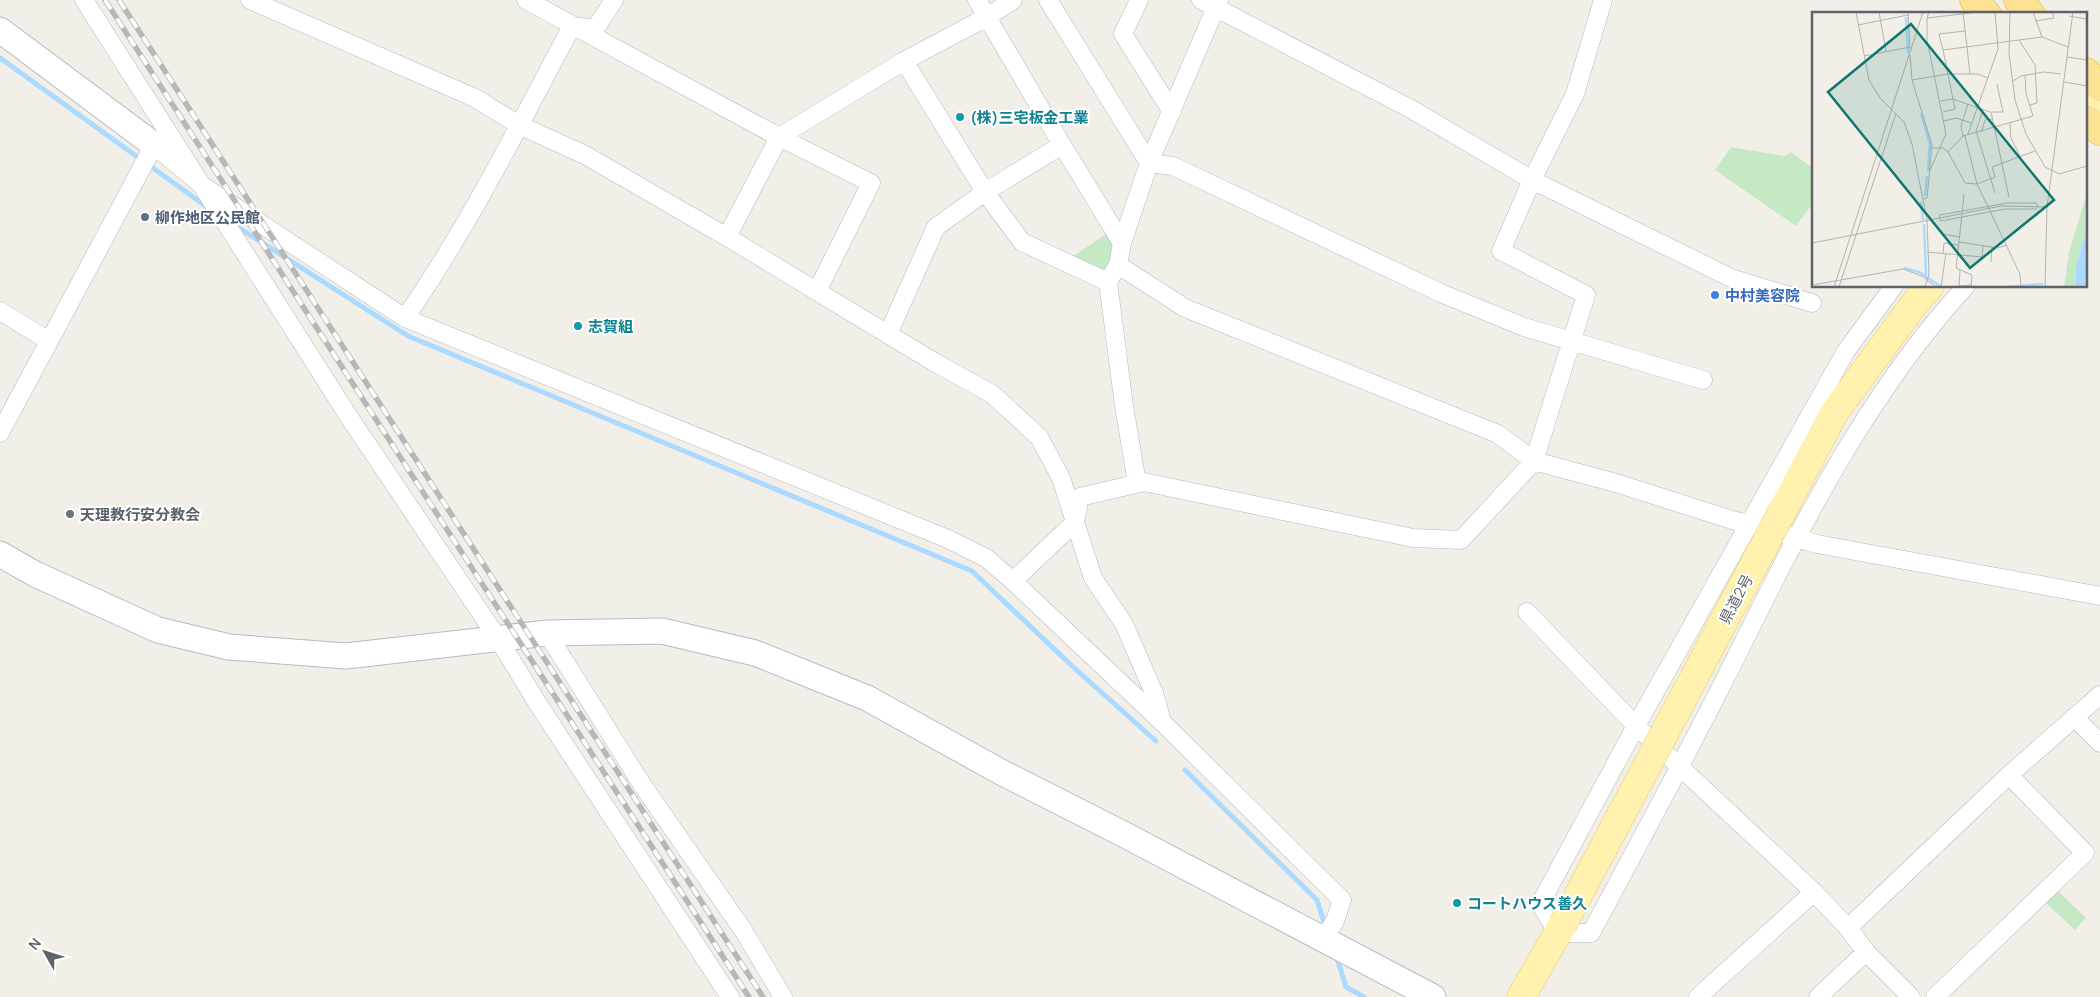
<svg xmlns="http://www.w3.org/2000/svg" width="2100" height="997" font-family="Manrope,'Noto Sans JP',sans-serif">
	<rect width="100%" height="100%" fill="#f1efe8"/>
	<!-- green -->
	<path fill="#c5e8c5" d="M1731,147L1785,156L1791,152L1814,169V202L1796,226L1715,170Z
		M1109,232L1117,247L1112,266L1101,271L1072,257Z
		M2058,891L2086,918L2075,930L2046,903Z"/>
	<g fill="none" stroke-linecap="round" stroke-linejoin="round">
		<!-- stream -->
		<path stroke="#aadaff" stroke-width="5" d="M0,58L207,207
			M233,224L408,336L972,571L1072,666L1156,741
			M1185,770L1317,900L1326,928
			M1336,955L1346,987L1364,997"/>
		<defs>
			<path id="street" d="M84,0L349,417L499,640L538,704L730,997
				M250,0L475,98L519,125L585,155L727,237L934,362L992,394L1039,437L1061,478L1093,578L1124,624L1154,693L1162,722
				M526,0L779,137L871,183L817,291
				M977,0L1062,145L1122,243
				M1048,0L1149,163
				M1139,0L1123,34L1172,112
				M1201,0L1411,109L1532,180L1731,278L1812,303
				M904,61L985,192L1022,242L1108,282
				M1149,163L1173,166L1443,294L1524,327L1703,380
				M727,237L779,137L904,61L987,17L1013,0
				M1118,265L1185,308L1498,434L1534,461L1586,295L1501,251L1532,180L1575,94L1603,0
				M1894,286L1846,351L1636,726L1540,904L1558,933H1591C1637,847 1683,762 1727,675C1795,539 1862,399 1966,286
				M0,311L49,341
				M405,318C469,226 519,125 572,26L595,29L614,0
				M888,334L936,227L985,192L1062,145
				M0,433L154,145L203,186L405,318L948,539L986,558L1013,581L1162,722L1342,900L1335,921L1323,939
				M1137,483L1124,406L1108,282L1118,265L1122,243L1149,163L1219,0
				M1786,535L1817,544L2100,596
				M1013,581L1075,522L1080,497L1144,482L1413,538L1461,540L1534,461L1616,483L1732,520L1759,526
				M1527,612L1636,726L1814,892L1848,928
				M547,633L643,786L743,930L783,997
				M2074,717L2100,743
				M1698,997L1814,892
				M1818,997L1866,952
				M1911,997L1866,952L1848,928L2009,775L2100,695
				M1935,997L2085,853L2009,775"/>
			<path id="secondary" d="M0,30L154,145
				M0,554L35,574L158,630L229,647L346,656L547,633L662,631L755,653L867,698L1001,772L1127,836L1433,997"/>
			<path id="primary" d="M2086,115L2100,100
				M1783,510L1834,413L1915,303L1930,286
				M1521,997L1563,924"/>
			<path id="highway" d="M1974,0L1987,14
				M2018,0L2031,14
				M2086,72L2100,87
				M2086,119L2100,131"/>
		</defs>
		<!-- street casing -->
		<use href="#street" stroke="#b5b8bc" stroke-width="19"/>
		<!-- secondary casing -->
		<use href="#secondary" stroke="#b6babf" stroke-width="27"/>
		<!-- primary casing -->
		<use href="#primary" stroke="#f2c960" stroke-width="29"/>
		<!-- highway casing -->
		<use href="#highway" stroke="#f9ab00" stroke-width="29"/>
		<!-- street -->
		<use href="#street" stroke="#fff" stroke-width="18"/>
		<!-- secondary -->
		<use href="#secondary" stroke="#fff" stroke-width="25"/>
		<!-- primary -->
		<use href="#primary" stroke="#fff2af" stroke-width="28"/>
		<!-- highway -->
		<use href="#highway" stroke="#fde293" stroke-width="28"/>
		<defs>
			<path id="rail" d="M105,0L749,997
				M119,0L763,997"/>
		</defs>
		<!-- rail casing -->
		<use href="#rail" stroke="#b6b7b8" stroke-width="5.5"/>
		<!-- rail -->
		<use href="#rail" stroke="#fff" stroke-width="4" stroke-dasharray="11" stroke-linecap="butt"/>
		<defs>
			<path id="primary-bridge" d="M1563,924L1783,510"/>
		</defs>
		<!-- primary-bridge casing -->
		<use href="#primary-bridge" stroke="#f2c960" stroke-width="29" stroke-linecap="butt"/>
		<!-- primary-bridge -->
		<use href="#primary-bridge" stroke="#fff2af" stroke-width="28"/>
	</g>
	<!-- markers -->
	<g fill="#0f9aa8" stroke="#fff" stroke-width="2">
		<circle cx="960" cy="117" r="5"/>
		<circle cx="578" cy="326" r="5"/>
		<circle cx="1457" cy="903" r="5"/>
	</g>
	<circle fill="#5c6f8a" stroke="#fff" stroke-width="2" cx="145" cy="217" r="5"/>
	<circle fill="#3f7fe0" stroke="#fff" stroke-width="2" cx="1715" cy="295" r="5"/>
	<circle fill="#6b7280" stroke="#fff" stroke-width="2" cx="70" cy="514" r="5"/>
	<g text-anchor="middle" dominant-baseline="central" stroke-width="4" stroke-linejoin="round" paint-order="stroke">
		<!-- culture labels -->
		<g font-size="15" font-weight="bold" fill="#0d838f" stroke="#fff" text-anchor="start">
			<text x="970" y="117">(株)三宅板金工業</text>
			<text x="588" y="326">志賀組</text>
			<text x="1467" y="903">コートハウス善久</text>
		</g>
		<!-- service labels -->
		<g font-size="15" font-weight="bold" fill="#4e5e75" stroke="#fff" text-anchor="start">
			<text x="155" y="217">柳作地区公民館</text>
		</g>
		<!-- shop labels -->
		<g font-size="15" font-weight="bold" fill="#366cbe" stroke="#fff" text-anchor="start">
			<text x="1725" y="295">中村美容院</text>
		</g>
		<!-- worship labels -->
		<g font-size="15" font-weight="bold" fill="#5b616d" stroke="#fff" text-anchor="start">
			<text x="80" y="514">天理教行安分教会</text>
		</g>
		<!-- street labels -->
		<g font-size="15" fill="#5f6368" stroke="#fff">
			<text transform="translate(1736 599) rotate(-62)">県道2号</text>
		</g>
	</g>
	<!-- overview -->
	<g transform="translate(1812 12)">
		<rect width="275" height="275" fill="#f1efe8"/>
		<path d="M275,181V217L264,254V275H252L257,240Z" fill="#c5e8c5"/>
		<path d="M275,217V275H264V254Z" fill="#aadaff"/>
		<path fill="none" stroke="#aadaff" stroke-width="2.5" d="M94,5L96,41M109,101L118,132L116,159M113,184L115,164M109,190L111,208M112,212L114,263M92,256L107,260L128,274M194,275L231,272"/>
		<path fill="none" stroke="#b3b3b1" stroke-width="1" d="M44,0L57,68L68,86L92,110L100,132L115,208L117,262L113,275M67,0L74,39M96,0L98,37M117,0L115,6L167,0M151,0L158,62M198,0L197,41L203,88L214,122L233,155L247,162L275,154M221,0L230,25L256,35M257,4L275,7M115,6V28L134,122L118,158M223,9L242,6L240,0M46,13L96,3M153,19L127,22L131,38L230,25M207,28L223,53L225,91L218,93M98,43L100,68L120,133L115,186L111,187M52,44L98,35M255,45L275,48M100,68L136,62H166L176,66M201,69L209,64L232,60L249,62M252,70L275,74M185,72L191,100H179L197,185M129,89L141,87L178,100M171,98L164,119L183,181M131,100L143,97L131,38M132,109L144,106L159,111M198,111L199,126L209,146M170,118L173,108L180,107M156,122L186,37L183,0M151,124L149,114L156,92M153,124L165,172L183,165L180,155L223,139M120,136H131L136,140L153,171L165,172L208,262L209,275M136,140L151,124L221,104L214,81L213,63M195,191H224L226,194L224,197H193L129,209L127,206L128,203ZM130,222L148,225M147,230L152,182M0,231L189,194L235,195M115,240L170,245L171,233M131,241L132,231L146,233M179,250L180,235M148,258L147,274L159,273M0,273L91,257L110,264L124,275M22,275L111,0M27,275L84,101M129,275L134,241M159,275L160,263L144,256L147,230L186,236L195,233M233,275L235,195L261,0"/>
		<path fill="#0f766e" fill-opacity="0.15" stroke="#0f766e" stroke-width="2.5" d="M99,12L242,188L158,256L16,80Z"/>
		<rect width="275" height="275" fill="none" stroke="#5f6368" stroke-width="2.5"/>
	</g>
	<!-- north arrow -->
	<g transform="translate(45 952) rotate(309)" stroke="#ffffff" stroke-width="4" paint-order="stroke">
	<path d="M0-4L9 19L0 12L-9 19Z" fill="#5f6368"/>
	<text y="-8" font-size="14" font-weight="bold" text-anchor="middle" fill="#5f6368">N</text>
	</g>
</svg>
